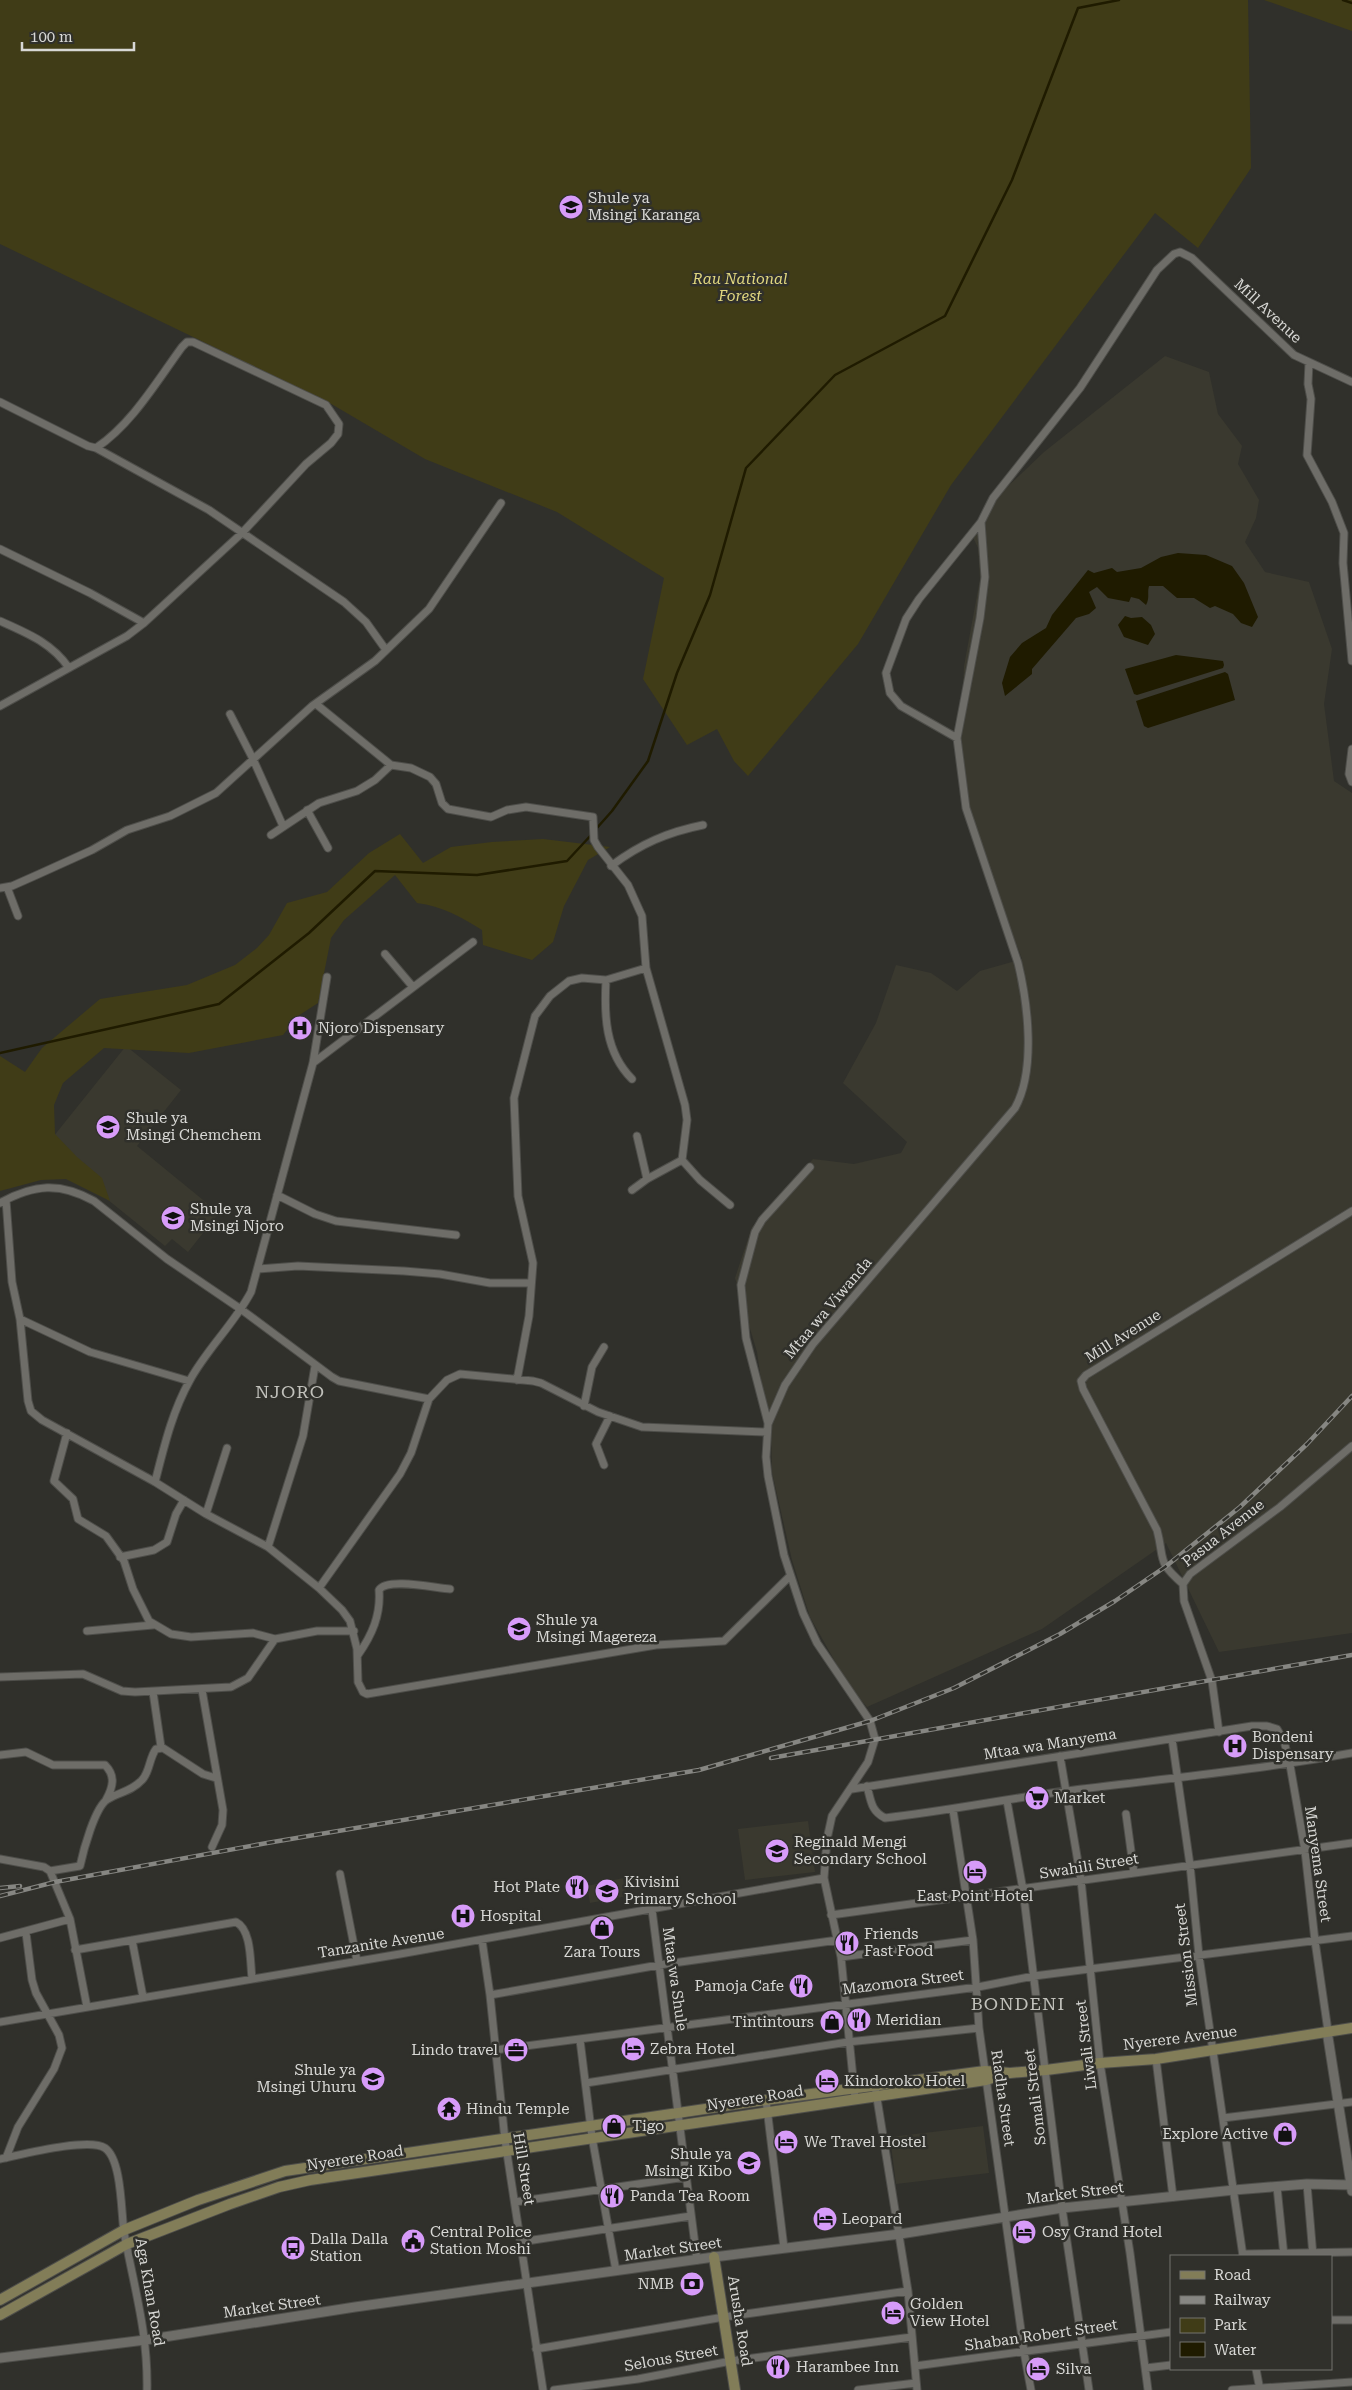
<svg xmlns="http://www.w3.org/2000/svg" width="1352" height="2390" font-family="'Roboto Serif',serif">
	<rect width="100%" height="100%" fill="#30302b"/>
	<!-- built -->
	<path fill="#3a392f" d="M1165,356L1209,372L1218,414L1242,446L1238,464L1259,500L1256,518L1245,542L1265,572L1309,582L1332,649L1324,704L1334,781L1352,793V1633L1219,1652L1166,1543L1042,1629L867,1707L850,1688L810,1617L792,1560L772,1472L771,1432L764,1400L757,1352L735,1278L752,1227L813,1159L854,1164L901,1153L907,1142L843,1083L876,1023L896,965L931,973L957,991L980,971L1022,959L968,819L956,737L962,710L964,666L980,579L978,548L971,533L1002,492L1044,452Z
		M126,1046L181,1090L137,1146L219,1213L188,1252L172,1239L165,1246L97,1191L49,1142Z
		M808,1821L815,1872L745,1880L738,1829Z
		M623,1878L627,1896L590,1903L587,1886Z
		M983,2126L989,2173L896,2184L890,2137Z"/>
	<!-- green -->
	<path fill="#403c17" d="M0,0H1248L1251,168L1198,248L1155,213L951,485L858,644L748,776L734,761L717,729L687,745L643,679L664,578L557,512L425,459L328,402L0,244Z
		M1264,0H1352V31Z
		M400,834L423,863L451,847L492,842L543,839L610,847L588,860L564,906L553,942L532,960L483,945L482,930C461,917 442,906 417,903L395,875L344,920L331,938L318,1003L298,1016L283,1035L189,1053L104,1048L63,1083L54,1105L55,1134L77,1157L102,1178L110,1201L66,1179L41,1180L0,1191V1056L25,1072L42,1048L100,999L187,985L235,965L257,948L269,935L287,903L327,892L369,853Z"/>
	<!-- water -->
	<path fill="#1f1b00" d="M1178,553L1206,555L1232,566L1244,583L1258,617L1252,627L1241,623L1233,614L1215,606L1210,608L1194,598H1177L1163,586H1149C1147,593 1150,598 1146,605L1139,599L1131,597L1129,602L1108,598L1097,587L1089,592L1096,608L1089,614L1076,618L1032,669V674L1005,696L1002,683L1010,657L1022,643L1046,628L1052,615L1088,570L1094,573L1112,568L1117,572L1141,568L1161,557Z
		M1125,616L1131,618L1142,617L1151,625L1155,634L1148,645L1124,637L1118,625Z
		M1176,655L1223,661L1224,665L1223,668L1137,695L1134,694L1125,669Z
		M1225,672L1228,674L1235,700L1148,728L1144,726L1136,701Z"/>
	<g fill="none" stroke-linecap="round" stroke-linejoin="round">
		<!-- stream -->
		<path stroke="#1f1b00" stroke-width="2.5" d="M1343,0L1352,3
			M596,829L612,811L648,761L677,673L710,595L746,468L835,375L945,316L1012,180L1078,8L1119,0
			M0,1053L219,1004L309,933L375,871L477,875L567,861L593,833"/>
		<defs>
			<path id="minor" d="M1309,362L1308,384L1311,399L1307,455L1332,502L1344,533L1343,563L1352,661
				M0,402L88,446L96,448C132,424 157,381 182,347L187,342H193L326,405L339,424L338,434L331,443L306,464L242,533L144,623L127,636L0,706
				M96,448L209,510L344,602L366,622L386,650
				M0,549L90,593L144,623
				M0,621C27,633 52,643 69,668
				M316,704L391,765L411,768L430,777L436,784L442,803L448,809L491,817L507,810L526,807L593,817L594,840L598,847L628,885L642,916L646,968L685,1105L687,1120L682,1160L700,1180L730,1205
				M230,714L253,759L283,826
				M957,738L901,706L890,693L886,673L906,619L919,599L981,522
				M1352,749L1349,774L1352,782
				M307,810L328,848
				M271,835L319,803L357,791L375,780L391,765
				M611,866C640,844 668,832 703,825
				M7,887L18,916
				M0,888L12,886L39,874L92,850L127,830L170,816L216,793L312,706L375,661L429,609L501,503
				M385,954L413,987
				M606,980C604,1015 605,1052 632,1079
				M313,1063L473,942
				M637,1136L647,1179
				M632,1190L647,1179L682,1160
				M277,1195L315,1214L336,1221L456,1235
				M6,1200L12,1282L20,1319L28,1401L31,1411L42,1420L155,1482L206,1514L268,1547L319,1588L342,1610L350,1621L357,1649L358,1682L363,1692L367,1694L656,1645L724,1641L790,1576
				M0,1203C34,1184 60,1182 94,1201L167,1259L242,1310L332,1377L339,1381L429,1399L447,1380L460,1374L533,1381L541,1383L598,1412L642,1427L767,1432
				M258,1269L298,1266L404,1271L440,1274L490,1283H531
				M20,1319L90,1352L189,1381
				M517,1380L529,1316L533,1263L518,1196L514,1098L535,1016L550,996L569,981L582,978L606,980L646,968
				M584,1406L592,1367L604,1347
				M768,1423L746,1338L741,1285L755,1232L762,1220L810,1167
				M67,1433L54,1481L73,1499L78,1519L106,1536L124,1561L133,1589L149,1621L171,1634L191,1637L253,1633L275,1639L317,1631H354
				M604,1465L596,1444L610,1416
				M155,1482C164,1447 172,1412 190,1380C207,1349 234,1324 251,1292L313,1063L327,977
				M206,1514L227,1448
				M268,1547L303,1436L315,1366
				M120,1557L154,1550L167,1542L176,1514L184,1500
				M1183,1584C1156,1561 1165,1560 1157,1530L1083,1389L1081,1381L1086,1375L1352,1211
				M319,1588L400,1474L411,1453L429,1399
				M87,1631L153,1625
				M358,1655C372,1635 381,1615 379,1590C387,1577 435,1588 450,1589
				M0,1677L83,1674L122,1691L135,1692L231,1687L248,1678L275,1639
				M202,1690L223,1810L222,1825L212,1847
				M153,1692L161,1747
				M1219,1732L1212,1681L1184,1601L1183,1584L1190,1574L1280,1507L1352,1446
				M1172,1739L1190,1865L1199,1956L1243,2256
				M0,1755L26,1752L53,1765H105C116,1776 113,1787 106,1800
				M1060,1756L1081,1880L1100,2063L1130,2253L1148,2390
				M867,1786C871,1801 871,1811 885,1818C946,1811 1006,1799 1066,1791C1162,1779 1257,1770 1352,1753
				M852,1789L1252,1726H1267L1277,1729L1284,1741L1290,1765L1305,1851L1315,1941L1328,2031
				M1007,1801L1023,1890L1062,2208L1089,2390
				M953,1810L973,1940L979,2028L1024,2352L1031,2390
				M1126,1814L1134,1873
				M0,1859L44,1867L50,1871L70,1919L87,2007
				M50,1871L80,1866C83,1852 95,1806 108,1799C120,1792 132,1791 142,1780C150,1772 149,1758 156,1749L163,1748L203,1774L216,1778
				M340,1874L357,1961
				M652,1910L697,2260
				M831,1915L1352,1843
				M0,1938L70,1919
				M132,1940L143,1997
				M482,1940L490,1995L505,2140L543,2390
				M75,1950L236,1922C252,1930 250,1963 252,1978
				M841,1957L973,1940
				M490,1995L659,1965L838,1940
				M0,2022L400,1954L824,1878
				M580,2040L592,2137L616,2271
				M495,2050L978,1987L1034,1976L1352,1936
				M1156,2059L1173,2197
				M586,2083L848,2042L979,2028
				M875,2086L908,2291L917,2390
				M855,2098L841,1957L824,1878L827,1839L832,1816L868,1762L875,1739L870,1721L817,1643L803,1613L784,1555L768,1476L766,1457L768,1424L785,1385L813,1344L1015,1108C1036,1070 1028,1004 1018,963L966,808L957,738L980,618L985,577L981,522L993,498L1080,388L1157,270L1174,254L1180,252L1192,258L1294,355L1352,382
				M766,2100L784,2248
				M1223,2118L1352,2102
				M6,2158L18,2127L54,2069L62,2048L59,2035L36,1993L32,1980L26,1933
				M0,2159C20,2155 89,2137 105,2148C122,2160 121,2212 124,2232C134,2288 148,2331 147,2390
				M1307,2184L1313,2256
				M1277,2187L1284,2256
				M515,2202L686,2177
				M520,2242L691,2216
				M1243,2254L1352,2252
				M1331,2320H1352
				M536,2349L724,2317L908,2291
				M915,2366L1171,2332
				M1146,2368L1171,2365
				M1256,2369L1260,2390
				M554,2390L638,2379L731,2361L912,2337
				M858,2390L916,2383
				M1232,2390L1352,2382"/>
			<path id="tertiary" d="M1327,2031L1352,2191
				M0,2358L145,2340L355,2307L714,2257L900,2234L1062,2208L1234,2190L1307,2184L1352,2185"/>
			<path id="secondary" d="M714,2257L735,2390
				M0,2300L124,2230L198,2200L285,2171L766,2100L985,2071L1010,2073L1046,2070L1100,2063L1156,2059L1352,2028
				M0,2315L127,2244L230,2204L279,2187L310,2180L986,2080L1002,2075"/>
		</defs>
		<!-- minor casing -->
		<use href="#minor" stroke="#4e4e4a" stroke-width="9"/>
		<!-- tertiary casing -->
		<use href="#tertiary" stroke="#4e4e4a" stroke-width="11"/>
		<!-- secondary casing -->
		<use href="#secondary" stroke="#4e4e4a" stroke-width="12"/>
		<!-- minor -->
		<use href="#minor" stroke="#6e6d68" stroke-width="7"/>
		<!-- tertiary -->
		<use href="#tertiary" stroke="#6e6d68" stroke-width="9"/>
		<!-- secondary -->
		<use href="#secondary" stroke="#827d58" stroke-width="10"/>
		<defs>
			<path id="rail" d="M771,1758L1352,1655
				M0,1888L20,1886
				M0,1896L55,1882L267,1843L699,1770L870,1721L954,1688L1060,1634L1115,1601L1165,1567L1240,1507L1307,1444L1352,1396"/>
		</defs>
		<!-- rail casing -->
		<use href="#rail" stroke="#868682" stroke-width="4.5"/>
		<!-- rail -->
		<use href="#rail" stroke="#30302b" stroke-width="2.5" stroke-dasharray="8" stroke-linecap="butt"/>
	</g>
	<!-- icons -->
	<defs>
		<symbol id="school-disc" viewBox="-11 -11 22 22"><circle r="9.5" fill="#d79bf9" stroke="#30302b"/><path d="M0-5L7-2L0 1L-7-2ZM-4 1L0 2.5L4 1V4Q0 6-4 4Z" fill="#111"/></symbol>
		<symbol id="hospital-disc" viewBox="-11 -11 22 22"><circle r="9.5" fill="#d79bf9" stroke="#30302b"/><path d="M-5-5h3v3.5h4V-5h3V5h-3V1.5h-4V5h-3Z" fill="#111"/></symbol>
		<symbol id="supermarket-disc" viewBox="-11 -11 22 22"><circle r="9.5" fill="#d79bf9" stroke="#30302b"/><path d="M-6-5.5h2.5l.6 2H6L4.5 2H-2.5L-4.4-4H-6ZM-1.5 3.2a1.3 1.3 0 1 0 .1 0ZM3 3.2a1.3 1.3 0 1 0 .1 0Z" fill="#111"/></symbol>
		<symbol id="hotel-disc" viewBox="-11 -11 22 22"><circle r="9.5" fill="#d79bf9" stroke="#30302b"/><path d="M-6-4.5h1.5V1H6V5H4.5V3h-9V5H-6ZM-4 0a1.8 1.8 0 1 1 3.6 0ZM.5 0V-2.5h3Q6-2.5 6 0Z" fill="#111"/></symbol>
		<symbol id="restaurant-disc" viewBox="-11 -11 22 22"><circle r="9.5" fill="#d79bf9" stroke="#30302b"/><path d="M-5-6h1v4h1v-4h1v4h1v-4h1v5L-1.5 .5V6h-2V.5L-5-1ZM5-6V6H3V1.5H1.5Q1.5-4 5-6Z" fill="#111"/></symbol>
		<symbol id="shop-disc" viewBox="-11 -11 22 22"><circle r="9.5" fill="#d79bf9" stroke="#30302b"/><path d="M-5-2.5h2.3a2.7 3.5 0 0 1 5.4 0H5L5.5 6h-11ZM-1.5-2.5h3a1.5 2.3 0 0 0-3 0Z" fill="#111"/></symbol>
		<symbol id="office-disc" viewBox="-11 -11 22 22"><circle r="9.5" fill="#d79bf9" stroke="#30302b"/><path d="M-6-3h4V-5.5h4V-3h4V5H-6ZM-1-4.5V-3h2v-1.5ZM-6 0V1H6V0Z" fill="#111"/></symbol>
		<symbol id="temple-disc" viewBox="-11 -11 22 22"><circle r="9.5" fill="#d79bf9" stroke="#30302b"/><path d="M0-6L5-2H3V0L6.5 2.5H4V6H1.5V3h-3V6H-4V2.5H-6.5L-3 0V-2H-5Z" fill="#111"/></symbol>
		<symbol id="civic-disc" viewBox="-11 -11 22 22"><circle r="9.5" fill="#d79bf9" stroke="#30302b"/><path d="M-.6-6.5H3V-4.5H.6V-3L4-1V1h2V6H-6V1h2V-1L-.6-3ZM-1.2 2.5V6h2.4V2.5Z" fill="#111"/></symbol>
		<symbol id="bus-disc" viewBox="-11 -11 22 22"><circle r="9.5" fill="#d79bf9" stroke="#30302b"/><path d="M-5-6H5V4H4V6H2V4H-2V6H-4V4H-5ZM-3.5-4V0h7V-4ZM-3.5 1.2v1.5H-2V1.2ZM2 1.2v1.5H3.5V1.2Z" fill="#111"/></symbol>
		<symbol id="bank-disc" viewBox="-11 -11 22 22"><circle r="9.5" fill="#d79bf9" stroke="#30302b"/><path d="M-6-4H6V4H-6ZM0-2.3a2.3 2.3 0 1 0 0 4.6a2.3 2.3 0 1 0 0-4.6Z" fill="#111"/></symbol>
	</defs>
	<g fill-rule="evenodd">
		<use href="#school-disc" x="557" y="193" width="28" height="28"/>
		<use href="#hospital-disc" x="286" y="1014" width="28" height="28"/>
		<use href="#school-disc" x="94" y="1113" width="28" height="28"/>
		<use href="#school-disc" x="159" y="1204" width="28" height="28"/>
		<use href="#school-disc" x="505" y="1615" width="28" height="28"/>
		<use href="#hospital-disc" x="1221" y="1732" width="28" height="28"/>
		<use href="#supermarket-disc" x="1023" y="1784" width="28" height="28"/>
		<use href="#school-disc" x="763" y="1837" width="28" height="28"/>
		<use href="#hotel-disc" x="961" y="1858" width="28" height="28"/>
		<use href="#restaurant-disc" x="563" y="1873" width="28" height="28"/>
		<use href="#school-disc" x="593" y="1877" width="28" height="28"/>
		<use href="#hospital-disc" x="449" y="1902" width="28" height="28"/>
		<use href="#shop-disc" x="588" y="1914" width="28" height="28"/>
		<use href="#restaurant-disc" x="833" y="1929" width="28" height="28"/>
		<use href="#restaurant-disc" x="787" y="1972" width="28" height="28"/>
		<use href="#restaurant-disc" x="845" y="2006" width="28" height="28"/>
		<use href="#shop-disc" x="818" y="2008" width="28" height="28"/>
		<use href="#hotel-disc" x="619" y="2035" width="28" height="28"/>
		<use href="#office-disc" x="502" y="2036" width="28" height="28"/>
		<use href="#school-disc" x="359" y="2065" width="28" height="28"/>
		<use href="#hotel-disc" x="813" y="2067" width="28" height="28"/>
		<use href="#temple-disc" x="435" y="2095" width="28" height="28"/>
		<use href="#shop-disc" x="600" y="2112" width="28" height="28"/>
		<use href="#shop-disc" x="1271" y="2120" width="28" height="28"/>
		<use href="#hotel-disc" x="772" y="2128" width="28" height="28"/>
		<use href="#school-disc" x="735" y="2149" width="28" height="28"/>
		<use href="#restaurant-disc" x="598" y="2182" width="28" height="28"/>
		<use href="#hotel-disc" x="811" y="2205" width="28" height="28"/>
		<use href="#hotel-disc" x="1010" y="2218" width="28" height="28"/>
		<use href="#civic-disc" x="399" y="2227" width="28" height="28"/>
		<use href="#bus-disc" x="279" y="2234" width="28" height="28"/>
		<use href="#bank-disc" x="678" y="2270" width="28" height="28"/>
		<use href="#hotel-disc" x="879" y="2299" width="28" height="28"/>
		<use href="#restaurant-disc" x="764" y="2353" width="28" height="28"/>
		<use href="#hotel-disc" x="1024" y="2355" width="28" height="28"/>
	</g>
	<g text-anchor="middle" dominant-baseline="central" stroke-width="5" stroke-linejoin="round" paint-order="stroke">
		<!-- poi labels -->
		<g font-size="15" fill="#d8d8d5" stroke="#30302b" text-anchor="start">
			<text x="588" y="198">Shule ya<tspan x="588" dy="17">Msingi Karanga</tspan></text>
			<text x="318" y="1028">Njoro Dispensary</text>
			<text x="126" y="1118">Shule ya<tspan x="126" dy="17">Msingi Chemchem</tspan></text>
			<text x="190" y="1209">Shule ya<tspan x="190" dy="17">Msingi Njoro</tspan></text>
			<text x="536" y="1620">Shule ya<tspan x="536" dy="17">Msingi Magereza</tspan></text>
			<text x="1252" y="1737">Bondeni<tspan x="1252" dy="17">Dispensary</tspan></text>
			<text x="1054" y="1798">Market</text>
			<text x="794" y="1842">Reginald Mengi<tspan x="794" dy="17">Secondary School</tspan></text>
			<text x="624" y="1882">Kivisini<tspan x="624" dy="17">Primary School</tspan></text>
			<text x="560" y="1887" text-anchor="end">Hot Plate</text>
			<text x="975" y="1896" text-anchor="middle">East Point Hotel</text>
			<text x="480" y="1916">Hospital</text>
			<text x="864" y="1934">Friends<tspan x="864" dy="17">Fast Food</tspan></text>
			<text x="602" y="1952" text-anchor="middle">Zara Tours</text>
			<text x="784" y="1986" text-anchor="end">Pamoja Cafe</text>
			<text x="876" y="2020">Meridian</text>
			<text x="814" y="2022" text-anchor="end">Tintintours</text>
			<text x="650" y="2049">Zebra Hotel</text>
			<text x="498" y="2050" text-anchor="end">Lindo travel</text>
			<text x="356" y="2070" text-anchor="end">Shule ya<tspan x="356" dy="17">Msingi Uhuru</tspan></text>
			<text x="844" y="2081">Kindoroko Hotel</text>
			<text x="466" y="2109">Hindu Temple</text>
			<text x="632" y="2126">Tigo</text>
			<text x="1268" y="2134" text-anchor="end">Explore Active</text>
			<text x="804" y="2142">We Travel Hostel</text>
			<text x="732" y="2154" text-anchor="end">Shule ya<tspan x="732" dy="17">Msingi Kibo</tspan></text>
			<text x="630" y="2196">Panda Tea Room</text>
			<text x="842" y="2219">Leopard</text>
			<text x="430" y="2232">Central Police<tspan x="430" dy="17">Station Moshi</tspan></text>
			<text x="1042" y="2232">Osy Grand Hotel</text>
			<text x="310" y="2239">Dalla Dalla<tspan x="310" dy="17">Station</tspan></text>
			<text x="674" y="2284" text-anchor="end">NMB</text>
			<text x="910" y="2304">Golden<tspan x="910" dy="17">View Hotel</tspan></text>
			<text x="796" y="2367">Harambee Inn</text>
			<text x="1056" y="2369">Silva</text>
		</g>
		<!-- park labels -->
		<g font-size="15" font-style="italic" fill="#e1d77f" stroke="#30302b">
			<text x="740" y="279">Rau National<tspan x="740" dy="17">Forest</tspan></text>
		</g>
		<!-- street labels -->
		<g font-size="15" fill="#d8d8d5" stroke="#30302b">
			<text transform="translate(1268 311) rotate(43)">Mill Avenue</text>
			<text transform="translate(828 1308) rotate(-50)">Mtaa wa Viwanda</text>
			<text transform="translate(1123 1336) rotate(-32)">Mill Avenue</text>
			<text transform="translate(1223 1533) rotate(-38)">Pasua Avenue</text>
			<text transform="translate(1050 1744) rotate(-9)">Mtaa wa Manyema</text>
			<text transform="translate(1318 1864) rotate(82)">Manyema Street</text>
			<text transform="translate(1089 1866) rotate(-9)">Swahili Street</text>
			<text transform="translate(381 1943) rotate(-9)">Tanzanite Avenue</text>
			<text transform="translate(1186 1955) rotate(-97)">Mission Street</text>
			<text transform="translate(675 1979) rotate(82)">Mtaa wa Shule</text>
			<text transform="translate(903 1982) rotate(-7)">Mazomora Street</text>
			<text transform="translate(1180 2038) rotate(-7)">Nyerere Avenue</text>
			<text transform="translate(1086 2045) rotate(-97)">Liwali Street</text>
			<text transform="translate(1035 2097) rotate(-97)">Somali Street</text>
			<text transform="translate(755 2098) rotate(-9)">Nyerere Road</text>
			<text transform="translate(1003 2098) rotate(82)">Riadha Street</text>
			<text transform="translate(355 2158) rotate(-9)">Nyerere Road</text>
			<text transform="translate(524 2169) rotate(81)">Hill Street</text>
			<text transform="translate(1075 2193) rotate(-7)">Market Street</text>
			<text transform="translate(673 2249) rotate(-8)">Market Street</text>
			<text transform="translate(150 2292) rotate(80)">Aga Khan Road</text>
			<text transform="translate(272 2306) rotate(-8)">Market Street</text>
			<text transform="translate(740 2321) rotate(81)">Arusha Road</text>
			<text transform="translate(1041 2335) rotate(-8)">Shaban Robert Street</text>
			<text transform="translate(671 2358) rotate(-10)">Selous Street</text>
		</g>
		<!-- quarter labels -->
		<g font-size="18" letter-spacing="1" fill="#c1c1bb" stroke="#30302b">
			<text x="290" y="1391">NJORO</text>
			<text x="1018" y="2003">BONDENI</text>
		</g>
	</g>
	<!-- legend -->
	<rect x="1170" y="2255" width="162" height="115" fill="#30302b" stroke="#73736f"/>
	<rect x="1180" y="2271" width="25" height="8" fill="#827d58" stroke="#73736f"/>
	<text x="1214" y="2280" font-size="15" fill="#d8d8d5">Road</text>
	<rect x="1180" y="2296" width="25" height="8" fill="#868682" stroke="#73736f"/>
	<text x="1214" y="2305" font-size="15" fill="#d8d8d5">Railway</text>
	<rect x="1180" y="2318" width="25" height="15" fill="#403c17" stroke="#73736f"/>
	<text x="1214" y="2330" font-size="15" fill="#d8d8d5">Park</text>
	<rect x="1180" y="2342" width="25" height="15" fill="#1f1b00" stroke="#73736f"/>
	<text x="1214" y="2355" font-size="15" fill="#d8d8d5">Water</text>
	<!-- scale -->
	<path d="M22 42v8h112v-8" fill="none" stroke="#d8d8d5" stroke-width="2.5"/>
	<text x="30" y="42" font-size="15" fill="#d8d8d5" stroke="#30302b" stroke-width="4" paint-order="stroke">100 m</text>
</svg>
